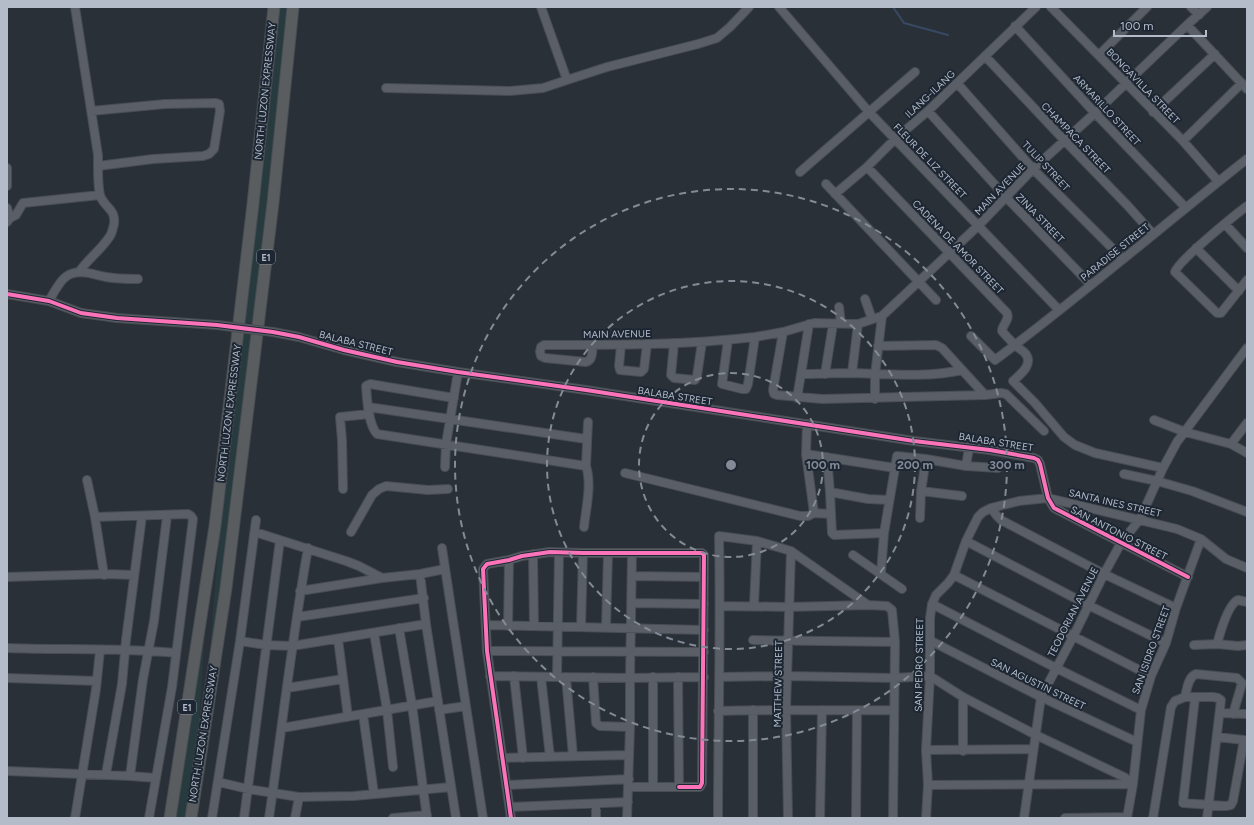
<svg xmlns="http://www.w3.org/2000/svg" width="1254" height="825" font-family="Figtree,sans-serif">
	<rect width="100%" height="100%" fill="#2a3038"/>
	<!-- green -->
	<path fill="#273a3e" d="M278,7H291L257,324L244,322L260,186Z
		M243,328L256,330L215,640L211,639C218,535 231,432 243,328Z
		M205,629L199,723L185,818H175Z"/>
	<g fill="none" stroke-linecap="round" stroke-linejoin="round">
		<!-- stream -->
		<path stroke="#384963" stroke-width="2" d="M893,7L904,23L948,35"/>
		<defs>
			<path id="minor" d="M75,7L98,155V166
				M541,7L567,80L607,67L698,44L717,38L730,27L749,7
				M779,7L869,112L1059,310
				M1051,7L1183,141L1218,181
				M1191,7L1199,15
				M1187,25L1247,89
				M1015,26L1095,113L1185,207
				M1099,55L1147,7
				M985,56L1065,141L1128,206L1153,234
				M957,83L1033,169L1123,259
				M386,88L510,91L543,88L567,80
				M928,111L1005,196L1091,285
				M1153,112L1215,54
				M1183,141L1242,83
				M867,167L1007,313C1010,320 1002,325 1002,331C1006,336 1011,341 1015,345C1018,348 1022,350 1025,353C1034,364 1021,374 1013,381L1035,403L1064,437L1075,445L1095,453L1163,468
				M7,168V186
				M800,172L915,72
				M826,184L936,300
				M835,194L867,167L895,139L928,111L1036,7
				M1247,206C1235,215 1178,261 1175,272L1217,313H1221L1247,280
				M7,208L10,218
				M7,222L10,218L16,215L23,203L100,195
				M1225,224L1247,248
				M1196,248L1239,291
				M79,272C88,259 101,250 110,236C112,233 113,228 114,224C116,208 104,208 100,195C98,186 98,175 98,166L153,159L203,156L209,154L214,149L220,111L219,104L216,103L165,104L91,111
				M7,294L49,301L81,313L117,318L217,325
				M865,299L872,319
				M49,301C53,294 60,280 67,276C78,268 95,275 106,277C117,279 127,279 138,279
				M839,307L841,323
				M273,332L299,337L344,350L397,362L458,372L586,390L914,441L990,450L1034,458L1038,460L1040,464L1048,498L1054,508L1188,577
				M783,332L773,390L774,394L777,395L822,399L985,395L942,348L936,345L878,346
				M971,336L995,360C1081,296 1163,225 1247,159
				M755,337L783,332L814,323L858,324L882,316L979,225L1033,169L1095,113L1187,25L1207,7
				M674,343L671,375L674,378L695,380L697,376L702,342
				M593,345C592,352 593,360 586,362L545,358L541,356L540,352L541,347L544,345C615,345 685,345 755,337L748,384L746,389H742L722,384L728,340
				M621,345L619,366L620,370L641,372L644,369L647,344
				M852,373L858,324
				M801,374L809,324
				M825,374L833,324
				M985,395L1001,393L1006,394L1044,431
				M454,398L370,384L366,386C367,399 368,424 377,434L586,466
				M797,398L801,374C818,374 834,373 851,373C887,374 926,378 962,370
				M875,399V375L882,316
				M368,407L586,439
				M1154,420L1185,432L1231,444L1247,453
				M1231,444L1247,423
				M806,454L895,468
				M827,457L830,492
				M966,466L969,448
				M445,467L446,444L458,372
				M625,473L800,516H808L814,513L806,454L807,424
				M1124,474L1157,481L1192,491L1247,512
				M87,480L95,517L104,575
				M343,489L342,440L340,417L369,414
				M921,491L962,496
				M991,508L997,516L1001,520L1104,574L1176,608
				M814,513L831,514L830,492L868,499L889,500
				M831,514L832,533L834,535L884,533
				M95,517L188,514L191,516L193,519L172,687L149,818
				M920,518L921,491L926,459
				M584,527C586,508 592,484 586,466L588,422
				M255,532L346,561L359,566L382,578L420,574L445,569
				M351,532L372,495L379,489L386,486L428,490L448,489
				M966,541L1088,605L1166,643
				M442,548L483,818
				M533,554L534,626
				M853,555L902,589
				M881,573L884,533L897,456L926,459L966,466L998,468
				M420,574L426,624L456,818
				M954,575L1151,676
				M632,576L704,577
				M7,577L107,574L134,575
				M300,591L382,578
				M631,603L704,604
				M932,604L1056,668L1141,710
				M754,605L757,541
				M720,606L789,607L868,605L887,606L892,610L895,642L893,818
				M297,617L424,598
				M486,625L704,630
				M508,626L509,560
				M581,627L583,553
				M606,627L608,554
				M399,628L412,705L427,818
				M374,633L387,710L393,767
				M338,639L348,717
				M753,640L895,642
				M240,641L266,645L292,646L426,624
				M931,641L1041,697L1137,742
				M1217,644C1220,633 1228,604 1238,600L1247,602
				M1194,645L1217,644L1238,646L1247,645
				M7,648C64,650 120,648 176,653
				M487,651L704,652
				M490,676L630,678L632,554
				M514,676L523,758
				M557,676L559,553
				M541,677L550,757
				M566,677L573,756
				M593,677L596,723L600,726L630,727
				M653,677V786
				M720,677L788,676L894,678L930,676L963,697L1036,735L1124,777L1133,784
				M7,678L97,681
				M287,688L343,679
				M1185,697C1187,689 1188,677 1196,674L1237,678L1242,683L1233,714
				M1195,698L1183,803L1226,806L1231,805L1233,801L1244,740L1217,737
				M439,710L466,706
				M718,711C777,709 835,711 894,710
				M1220,713L1247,714
				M363,714L374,794
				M282,728L438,701
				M926,750L1033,749
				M963,751V697
				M502,758L629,755
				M7,771L130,776L156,778
				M106,774L122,684L126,640L142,516
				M130,776L143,679L154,621L167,516
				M218,782L248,789L299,797L354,796L451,787
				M507,785L629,779
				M928,785L1133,784
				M628,787H679L678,677
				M596,804V818
				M510,807L628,802
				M75,818L96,689L100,650
				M212,818L240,641L256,520
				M244,818L280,540
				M269,818C282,728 292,638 308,548
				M295,818L299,797
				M393,818L427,815
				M511,818L487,651L483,569L487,564L509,560L522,556L550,552L583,553H702L704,555L702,783L700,787H679
				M627,818L630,727V678L704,677
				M718,818C718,724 721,630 719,536L757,541L791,551L868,605
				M753,818V710
				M788,818L786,709L791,551
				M820,818L822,710
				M856,818L857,711
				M926,818L928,785L926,750L930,676V618L932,604L936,595L948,583L954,575L966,541L978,517L983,512L991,508L1019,501L1048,498L1177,529L1201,539L1226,559L1247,568
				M1024,818L1041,697L1074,635L1104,574L1121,543L1140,519L1163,468L1177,442L1247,348
				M1065,818L1127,817
				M1127,818L1133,784L1141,710L1151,676L1166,643L1176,608L1201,539
				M1153,818L1171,707L1175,701L1185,697H1213L1218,698L1221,700L1207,818"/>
			<path id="highway" d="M170,818L215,526L253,204L274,7
				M191,818L226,588L273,203L293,7"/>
		</defs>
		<!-- minor casing -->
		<use href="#minor" stroke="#484c53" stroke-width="10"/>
		<!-- highway casing -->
		<use href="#highway" stroke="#474c53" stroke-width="13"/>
		<!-- minor -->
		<use href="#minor" stroke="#5a5e66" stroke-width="8"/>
		<!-- highway -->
		<use href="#highway" stroke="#5a5d60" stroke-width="11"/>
		<defs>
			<path id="minor-bridge" d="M217,325L273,332"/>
		</defs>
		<!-- minor-bridge casing -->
		<use href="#minor-bridge" stroke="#484c53" stroke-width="10" stroke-linecap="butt"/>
		<!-- minor-bridge -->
		<use href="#minor-bridge" stroke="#5a5e66" stroke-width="8"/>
		<defs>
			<path id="cycleway" d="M7,294L49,301L81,313L117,318L217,325L273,332L299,337L344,350L397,362L458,372L586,390L914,441L990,450L1034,458L1038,460L1040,464L1048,498L1054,508L1188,577
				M511,818L487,651L483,569L487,564L509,560L522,556L550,552L583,553H702L704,555L702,783L700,787H679"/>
		</defs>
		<!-- cycleway casing -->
		<use href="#cycleway" stroke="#1d2633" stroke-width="6"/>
		<!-- cycleway -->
		<use href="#cycleway" stroke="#fb73b8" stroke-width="4"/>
	</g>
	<!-- distance rings -->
	<g fill="none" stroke="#848b96" stroke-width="2" stroke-dasharray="7 5">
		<circle cx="731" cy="465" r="92"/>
		<circle cx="731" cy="465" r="184"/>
		<circle cx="731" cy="465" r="276"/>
	</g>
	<g text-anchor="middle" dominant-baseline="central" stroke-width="4" stroke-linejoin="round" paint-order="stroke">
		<!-- shield labels -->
		<g fill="#1d2633" stroke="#878f9c" stroke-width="1">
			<rect x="257" y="250" width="18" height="14" rx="3"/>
			<rect x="178" y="700" width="18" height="14" rx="3"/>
		</g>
		<g font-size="9" font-weight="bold" fill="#b4bcc9">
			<text x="266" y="257">E1</text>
			<text x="187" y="707">E1</text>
		</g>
		<!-- street labels -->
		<g font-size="10" fill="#b4bcc9" stroke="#1d2633">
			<text transform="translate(1143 86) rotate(46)">BONGAVILLA STREET</text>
			<text transform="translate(265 91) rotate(-84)">NORTH LUZON EXPRESSWAY</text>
			<text transform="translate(930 94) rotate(-43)">ILANG-ILANG</text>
			<text transform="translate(1107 110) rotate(47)">ARMARILLO STREET</text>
			<text transform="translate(1076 138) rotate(46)">CHAMPACA STREET</text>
			<text transform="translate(930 161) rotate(46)">FLEUR DE LIZ STREET</text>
			<text transform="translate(1046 166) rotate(47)">TULIP STREET</text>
			<text transform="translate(1000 189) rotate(-46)">MAIN AVENUE</text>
			<text transform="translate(1040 218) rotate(46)">ZINIA STREET</text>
			<text transform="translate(958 247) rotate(46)">CADENA DE AMOR STREET</text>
			<text transform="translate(1115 252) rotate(-39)">PARADISE STREET</text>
			<text transform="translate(617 334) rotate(-1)">MAIN AVENUE</text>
			<text transform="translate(356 343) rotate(14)">BALABA STREET</text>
			<text transform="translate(675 396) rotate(9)">BALABA STREET</text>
			<text transform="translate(229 413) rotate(-83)">NORTH LUZON EXPRESSWAY</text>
			<text transform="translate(996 442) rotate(9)">BALABA STREET</text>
			<text transform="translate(1115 503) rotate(13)">SANTA INES STREET</text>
			<text transform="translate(1119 533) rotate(27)">SAN ANTONIO STREET</text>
			<text transform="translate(1073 612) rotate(-63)">TEODORIAN AVENUE</text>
			<text transform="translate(1151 650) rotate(-70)">SAN ISIDRO STREET</text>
			<text transform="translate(919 665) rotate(-89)">SAN PEDRO STREET</text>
			<text transform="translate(778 684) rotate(-89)">MATTHEW STREET</text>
			<text transform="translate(1038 684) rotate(26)">SAN AGUSTIN STREET</text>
			<text transform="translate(203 734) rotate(-81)">NORTH LUZON EXPRESSWAY</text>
		</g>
	</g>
	<circle cx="731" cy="465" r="6" fill="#848b96" stroke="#1d2633" stroke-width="2"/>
	<g font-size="12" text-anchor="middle" font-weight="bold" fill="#848b96" stroke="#1d2633" stroke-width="4" stroke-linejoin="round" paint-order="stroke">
		<text x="823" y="469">100 m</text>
		<text x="915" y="469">200 m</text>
		<text x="1007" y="469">300 m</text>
	</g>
	<!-- border -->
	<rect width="1254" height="825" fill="none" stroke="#b4bcc9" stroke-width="16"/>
	<!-- scale -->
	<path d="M1114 30v6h92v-6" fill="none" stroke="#b4bcc9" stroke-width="2"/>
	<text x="1120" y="30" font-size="12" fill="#b4bcc9" stroke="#1d2633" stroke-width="3" paint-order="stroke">100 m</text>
</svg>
